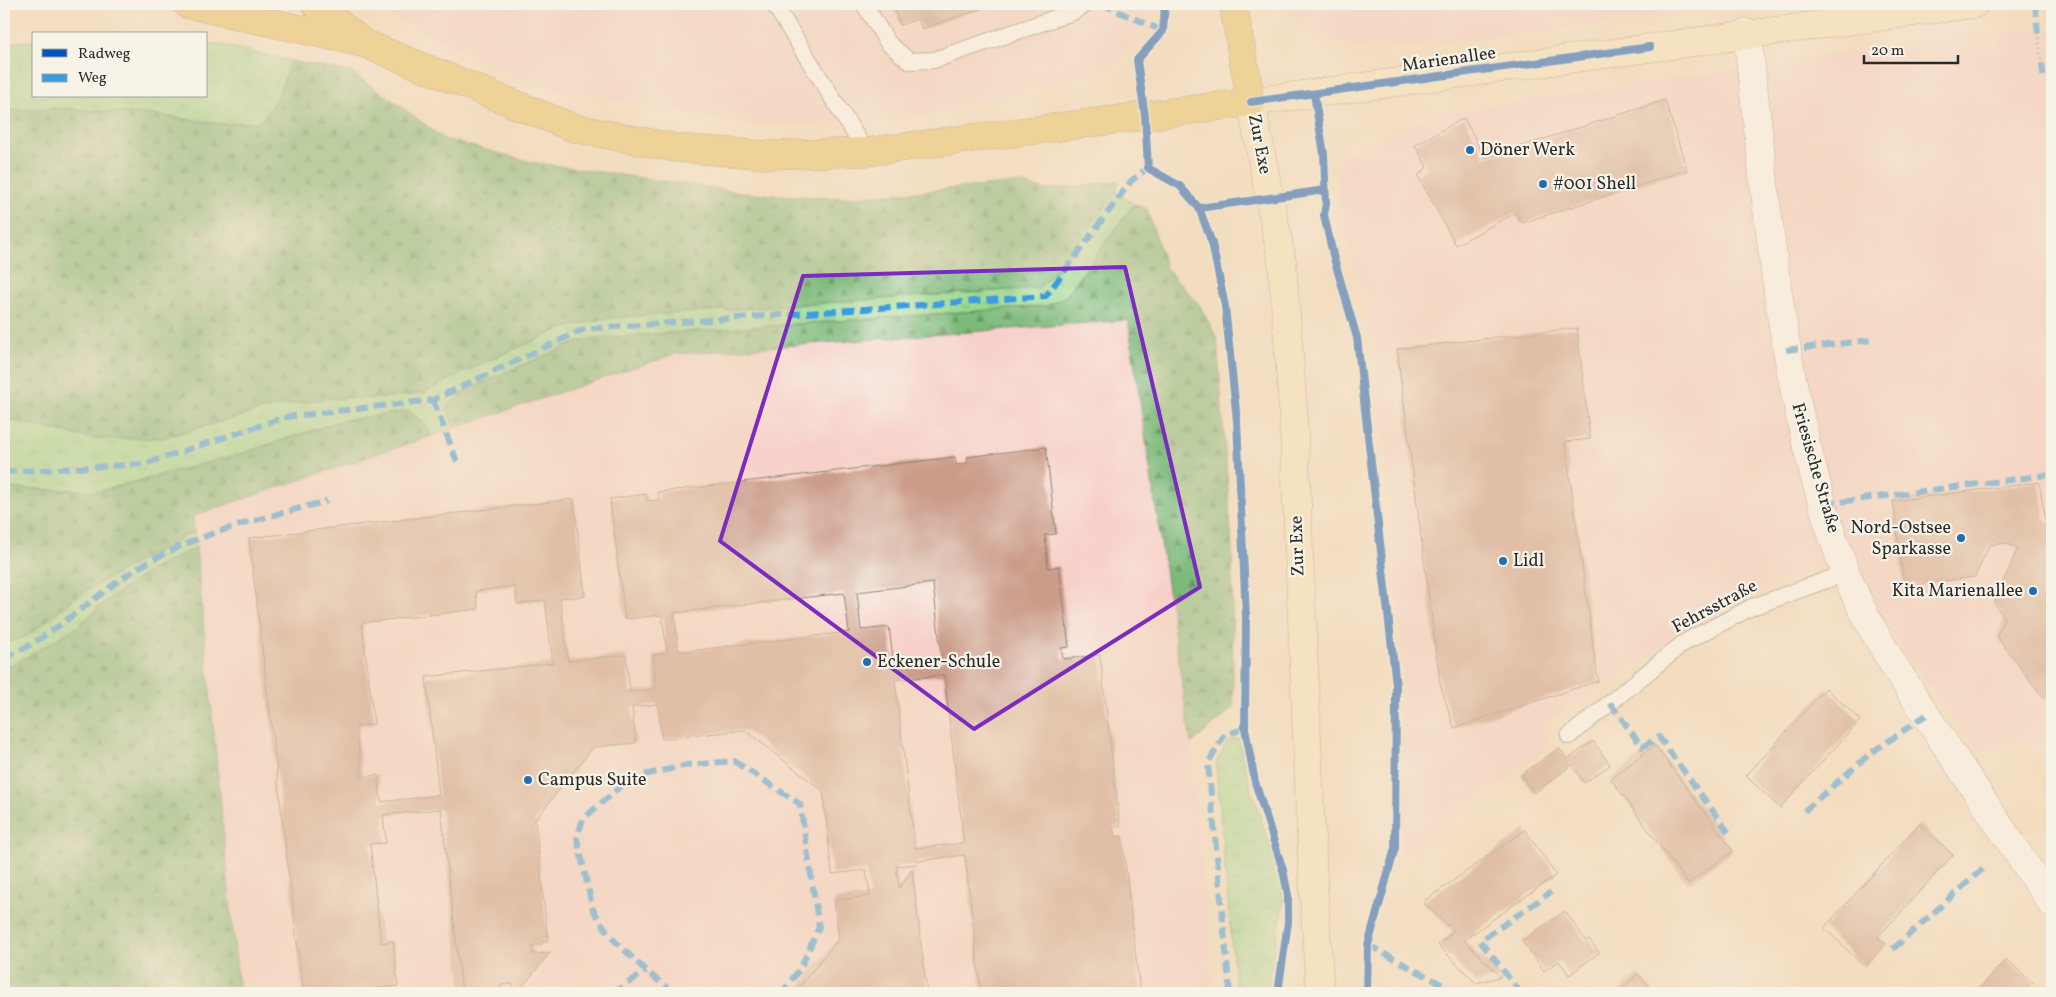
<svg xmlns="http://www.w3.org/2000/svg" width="2056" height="997" font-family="Vollkorn,serif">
	<defs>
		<pattern id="grass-tufts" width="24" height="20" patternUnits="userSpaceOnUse" patternTransform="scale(1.25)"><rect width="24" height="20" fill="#9bda90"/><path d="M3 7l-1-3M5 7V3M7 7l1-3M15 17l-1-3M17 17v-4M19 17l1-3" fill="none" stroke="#86bb7c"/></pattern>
		<pattern id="forest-firs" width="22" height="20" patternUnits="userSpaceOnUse" patternTransform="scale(1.25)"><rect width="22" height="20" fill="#7cba7a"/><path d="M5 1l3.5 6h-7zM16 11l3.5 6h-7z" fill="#669764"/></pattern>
	</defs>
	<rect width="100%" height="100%" fill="#f7f3e8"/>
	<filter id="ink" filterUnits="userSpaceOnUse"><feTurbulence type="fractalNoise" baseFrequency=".02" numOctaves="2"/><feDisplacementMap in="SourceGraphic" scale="10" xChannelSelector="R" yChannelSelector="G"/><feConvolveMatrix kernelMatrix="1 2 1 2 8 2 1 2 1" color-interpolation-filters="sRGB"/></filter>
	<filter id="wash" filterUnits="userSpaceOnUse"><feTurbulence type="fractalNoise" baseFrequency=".0096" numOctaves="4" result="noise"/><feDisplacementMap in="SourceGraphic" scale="20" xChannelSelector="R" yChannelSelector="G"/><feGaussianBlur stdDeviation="1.12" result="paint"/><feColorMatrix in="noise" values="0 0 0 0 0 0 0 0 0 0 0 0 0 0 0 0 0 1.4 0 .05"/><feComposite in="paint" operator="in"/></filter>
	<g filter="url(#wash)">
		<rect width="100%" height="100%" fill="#f3ddbf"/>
		<!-- built -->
		<path fill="#f7d0c9" d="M370,4H1154L1155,5L1114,69L906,121L752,126L531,84L383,13Z
			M1282,4H1780L1408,46H1356L1322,39L1299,27Z
			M2052,28V739L1977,751L1895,640L1851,552L1712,614L1540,726L1550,745L1400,858L1402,654L1379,369L1336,182L1342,155L1436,114L1818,56Z
			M1128,320L1191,744L1214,993H239L192,516L675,354Z"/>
		<!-- grass -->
		<path fill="url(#grass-tufts)" stroke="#63825e" d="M34,41V96H206V44H217L291,61L278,97L260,122L221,124L157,115L54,108L4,111V43Z
			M1117,192L1134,204L1066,296L1046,306L602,338L577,342L497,376L462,393L447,408L454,428L431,436L422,421L408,411L341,421L240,454L100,491L4,488V419L162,438L265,409L328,398H383L424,393L469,369L560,329L608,318L1038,288L1054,273Z
			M194,531L196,548L153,569L108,600L77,627L18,662L4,667V644L27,636L83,592Z
			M1238,738L1251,790L1279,872L1284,899L1270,971L1269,993H1236L1216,764L1227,742Z"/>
		<!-- forest -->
		<path fill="url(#forest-firs)" stroke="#547252" d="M291,61L350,72L395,102L444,139L531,162L753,194L842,198L1020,183L1045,190L1118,181L1117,192L1054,273L1038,288L608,318L560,329L469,369L424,393L383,398H328L265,409L162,438L93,439L4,419V111L54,108L157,115L221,124L260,122L278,97Z
			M1134,204L1147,209L1166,268L1199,304L1217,338L1232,547L1233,708L1191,744L1128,320L675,354L454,428L447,408L462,393L497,376L577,342L602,338L1046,306L1066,296Z
			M409,411L422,421L431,436L193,516L194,531L83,592L27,636L4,644V488L100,491L240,454L341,421Z
			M196,548L239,993H4V667L18,662L77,627L108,600L153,569Z"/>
		<g id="blocks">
			<!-- building -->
			<path fill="#cc9c8a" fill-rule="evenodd" d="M907,4H995L922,29L918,19L900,25L894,8Z
				M1665,100L1687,170L1522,223L1515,213L1456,245L1418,176L1427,167L1415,145L1464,118L1485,158Z
				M1577,328L1590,439L1565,442L1598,681L1454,728L1440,683L1397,349Z
				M1046,447L1056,534L1045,535L1048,568L1059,566L1069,647L1061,648L1063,659L1100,655L1120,826L1113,827L1115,837L1122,836L1140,993H981L965,855L916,861L917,864L896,866L899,888L912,870L927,993H794L839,938L834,900L870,896L866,870L832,874L823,791L745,730L662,739L658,704L632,707L636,743L593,747L535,820L548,941L542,942V944L532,946L533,954L550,953L517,993H513V984L501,985L502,993H462L441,809L383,815L386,843L370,844L381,943L393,941L398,986L337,993H303L249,538L574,499L585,596L560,598L568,661L626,655L630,692L656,689L653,655L667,653L662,615L625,619L610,499L646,494L647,501L659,500L658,492L955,457L956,465L968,463L967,457ZM933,583L942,662L894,667L889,627L861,630L857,592ZM515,586L517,604L545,600L553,663L426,677L439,795L381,802L378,775L362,777L356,726L374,724L362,623L478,609L476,591ZM844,593L849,632L679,652L674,613ZM944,675L964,843L915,848L895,680Z
				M2039,482L2046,523H2052V697H2043L1997,637L2004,618L1994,603L2018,548L2005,543L1989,545L1975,577L1904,586L1893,501Z
				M1826,688L1860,720L1780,808L1746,776Z
				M1593,741L1610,765L1584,783L1572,765L1534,793L1521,775L1559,748L1568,759Z
				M1655,745L1733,851L1688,884L1611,779Z
				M1919,824L1953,855L1878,937L1886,944L1865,967L1824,928Z
				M1525,830L1556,875L1464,940L1501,977L1476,983L1438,945L1453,931L1423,902Z
				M1565,911L1586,941L1589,939L1599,953L1569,975L1559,961L1544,971L1522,941Z
				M2006,959L2041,990L2038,993H1976Z
				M1638,974L1655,993H1617Z"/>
		</g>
	</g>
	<g filter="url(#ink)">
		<use href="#blocks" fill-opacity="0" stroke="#8f8475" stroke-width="1"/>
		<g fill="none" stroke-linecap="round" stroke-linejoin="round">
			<defs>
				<path id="lane" d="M774,4L866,152
					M864,4L888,43L909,61L934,60L1073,12L1086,4
					M1569,736L1685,642L1752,607L1846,573"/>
				<path id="street" d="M1747,33C1769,214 1780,400 1845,571C1868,630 1905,683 1939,735C1977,792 2014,848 2052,904"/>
				<path id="secondary" d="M1320,993L1313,880L1293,410L1282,261L1251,102L1974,4"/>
				<path id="primary" d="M1233,4L1251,102"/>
				<path id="highway" d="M187,4L363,43L574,128L676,148L767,155L866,152L1251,102
					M315,4L358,39"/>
			</defs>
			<!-- lane casing -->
			<use href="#lane" stroke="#8f8475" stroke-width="18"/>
			<!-- street casing -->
			<use href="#street" stroke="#8f8475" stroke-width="29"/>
			<!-- secondary casing -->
			<use href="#secondary" stroke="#8f8475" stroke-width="29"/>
			<!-- primary casing -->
			<use href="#primary" stroke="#8f8475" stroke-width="29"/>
			<!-- highway casing -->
			<use href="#highway" stroke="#8f8475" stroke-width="29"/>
			<!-- path -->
			<path stroke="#8f8475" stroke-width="3" stroke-dasharray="1 4" stroke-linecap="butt" d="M2038,33L2042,64"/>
			<!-- lane -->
			<use href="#lane" stroke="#fff" stroke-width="16"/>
			<!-- street -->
			<use href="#street" stroke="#fff" stroke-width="28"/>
			<!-- secondary -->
			<use href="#secondary" stroke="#f7e8c3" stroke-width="28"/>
			<!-- primary -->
			<use href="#primary" stroke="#ecc569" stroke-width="28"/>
			<!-- highway -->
			<use href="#highway" stroke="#ecc569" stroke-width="28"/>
			<!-- quiet -->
			<path stroke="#3d9ce1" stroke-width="6" stroke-dasharray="12 6" stroke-linecap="butt" d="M1101,4L1163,31
				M2035,4L2038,33
				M2042,64L2044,81
				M1786,350L1871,340
				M433,400L458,464
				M4,472L144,464L286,417L433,400L584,329L1046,296L1131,181L1148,168
				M1824,504L2047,475
				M4,658C58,635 99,589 150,561C205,531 267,517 327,501
				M1610,703L1642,747L1659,737L1731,836
				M1804,811L1871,753L1926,715
				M1368,945L1458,993
				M1893,949L1986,866
				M613,993L646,971
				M674,993L646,971L611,937L593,910L577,838L583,819L630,778L688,765L734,761L800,804L819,927L801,967L782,993
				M1230,993L1208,763L1224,736L1245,728
				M1521,993L1480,941L1551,892"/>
			<defs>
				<path id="cycleway" d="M1165,4L1163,31L1137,60L1145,116L1148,168L1180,186L1199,208L1212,243L1225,306L1237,421L1246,616L1245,728L1255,782L1283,870L1288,895V922L1278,993
					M1314,94L1324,154L1326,203L1324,215L1333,255L1357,338L1396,685L1395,848L1368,945L1367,993
					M1251,102L1650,47
					M1199,208L1325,190"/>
			</defs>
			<!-- cycleway casing -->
			<use href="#cycleway" stroke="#f7f3e8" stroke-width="11"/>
			<!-- cycleway -->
			<use href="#cycleway" stroke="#0057b8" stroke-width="8"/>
		</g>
	</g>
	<!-- marked area -->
	<path d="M0 0H2056V997H0ZM1125,267L1200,587L974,729L720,541L803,276Z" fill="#f3ddbf" fill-opacity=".55" fill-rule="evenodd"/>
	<path fill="none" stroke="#7b2cbf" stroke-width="4" stroke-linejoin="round" d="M1125,267L1200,587L974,729L720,541L803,276Z"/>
	<!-- markers -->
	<g fill="#1f6fb2" stroke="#f7f3e8" stroke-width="2">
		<circle cx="1470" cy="150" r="5"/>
		<circle cx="1543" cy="184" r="5"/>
		<circle cx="1961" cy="538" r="5"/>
		<circle cx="1503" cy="561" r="5"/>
		<circle cx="2033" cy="591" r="5"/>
		<circle cx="867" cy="662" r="5"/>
		<circle cx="528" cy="780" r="5"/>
	</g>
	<g text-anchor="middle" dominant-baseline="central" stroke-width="4.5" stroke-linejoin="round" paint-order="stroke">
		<!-- street labels -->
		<g font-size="18" fill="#2b2b2b" stroke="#f7f3e8">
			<text transform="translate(1449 60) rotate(-8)">Marienallee</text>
			<text transform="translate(1259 144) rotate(79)">Zur Exe</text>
			<text transform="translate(1815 468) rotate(74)">Friesische Straße</text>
			<text transform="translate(1298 546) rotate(-92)">Zur Exe</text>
			<text transform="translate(1715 607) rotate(-28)">Fehrsstraße</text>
		</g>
		<!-- poi labels -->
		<g font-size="18" fill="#2b2b2b" stroke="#f7f3e8" text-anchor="start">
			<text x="1480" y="150">Döner Werk</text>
			<text x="1553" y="184">#001 Shell</text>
			<text x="1951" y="528" text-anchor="end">Nord-Ostsee<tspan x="1951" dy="21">Sparkasse</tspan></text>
			<text x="1513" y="561">Lidl</text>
			<text x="2023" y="591" text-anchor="end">Kita Marienallee</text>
			<text x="877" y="662">Eckener-Schule</text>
			<text x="538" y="780">Campus Suite</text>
		</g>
	</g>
	<!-- margin -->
	<rect width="2056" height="997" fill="none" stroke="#f7f3e8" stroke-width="20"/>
	<!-- legend -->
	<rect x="32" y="32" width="175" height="65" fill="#f7f3e8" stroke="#a5a39c"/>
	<rect x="42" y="49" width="25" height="8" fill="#0057b8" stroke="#a5a39c"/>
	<text x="78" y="58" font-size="15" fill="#2b2b2b">Radweg</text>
	<rect x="42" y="74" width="25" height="8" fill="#3d9ce1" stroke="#a5a39c"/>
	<text x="78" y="82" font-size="15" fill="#2b2b2b">Weg</text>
	<!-- scale -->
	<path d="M1864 55v8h94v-8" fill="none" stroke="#2b2b2b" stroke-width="2.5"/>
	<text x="1871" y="55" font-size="15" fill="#2b2b2b" stroke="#f7f3e8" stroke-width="4" paint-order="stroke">20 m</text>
</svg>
